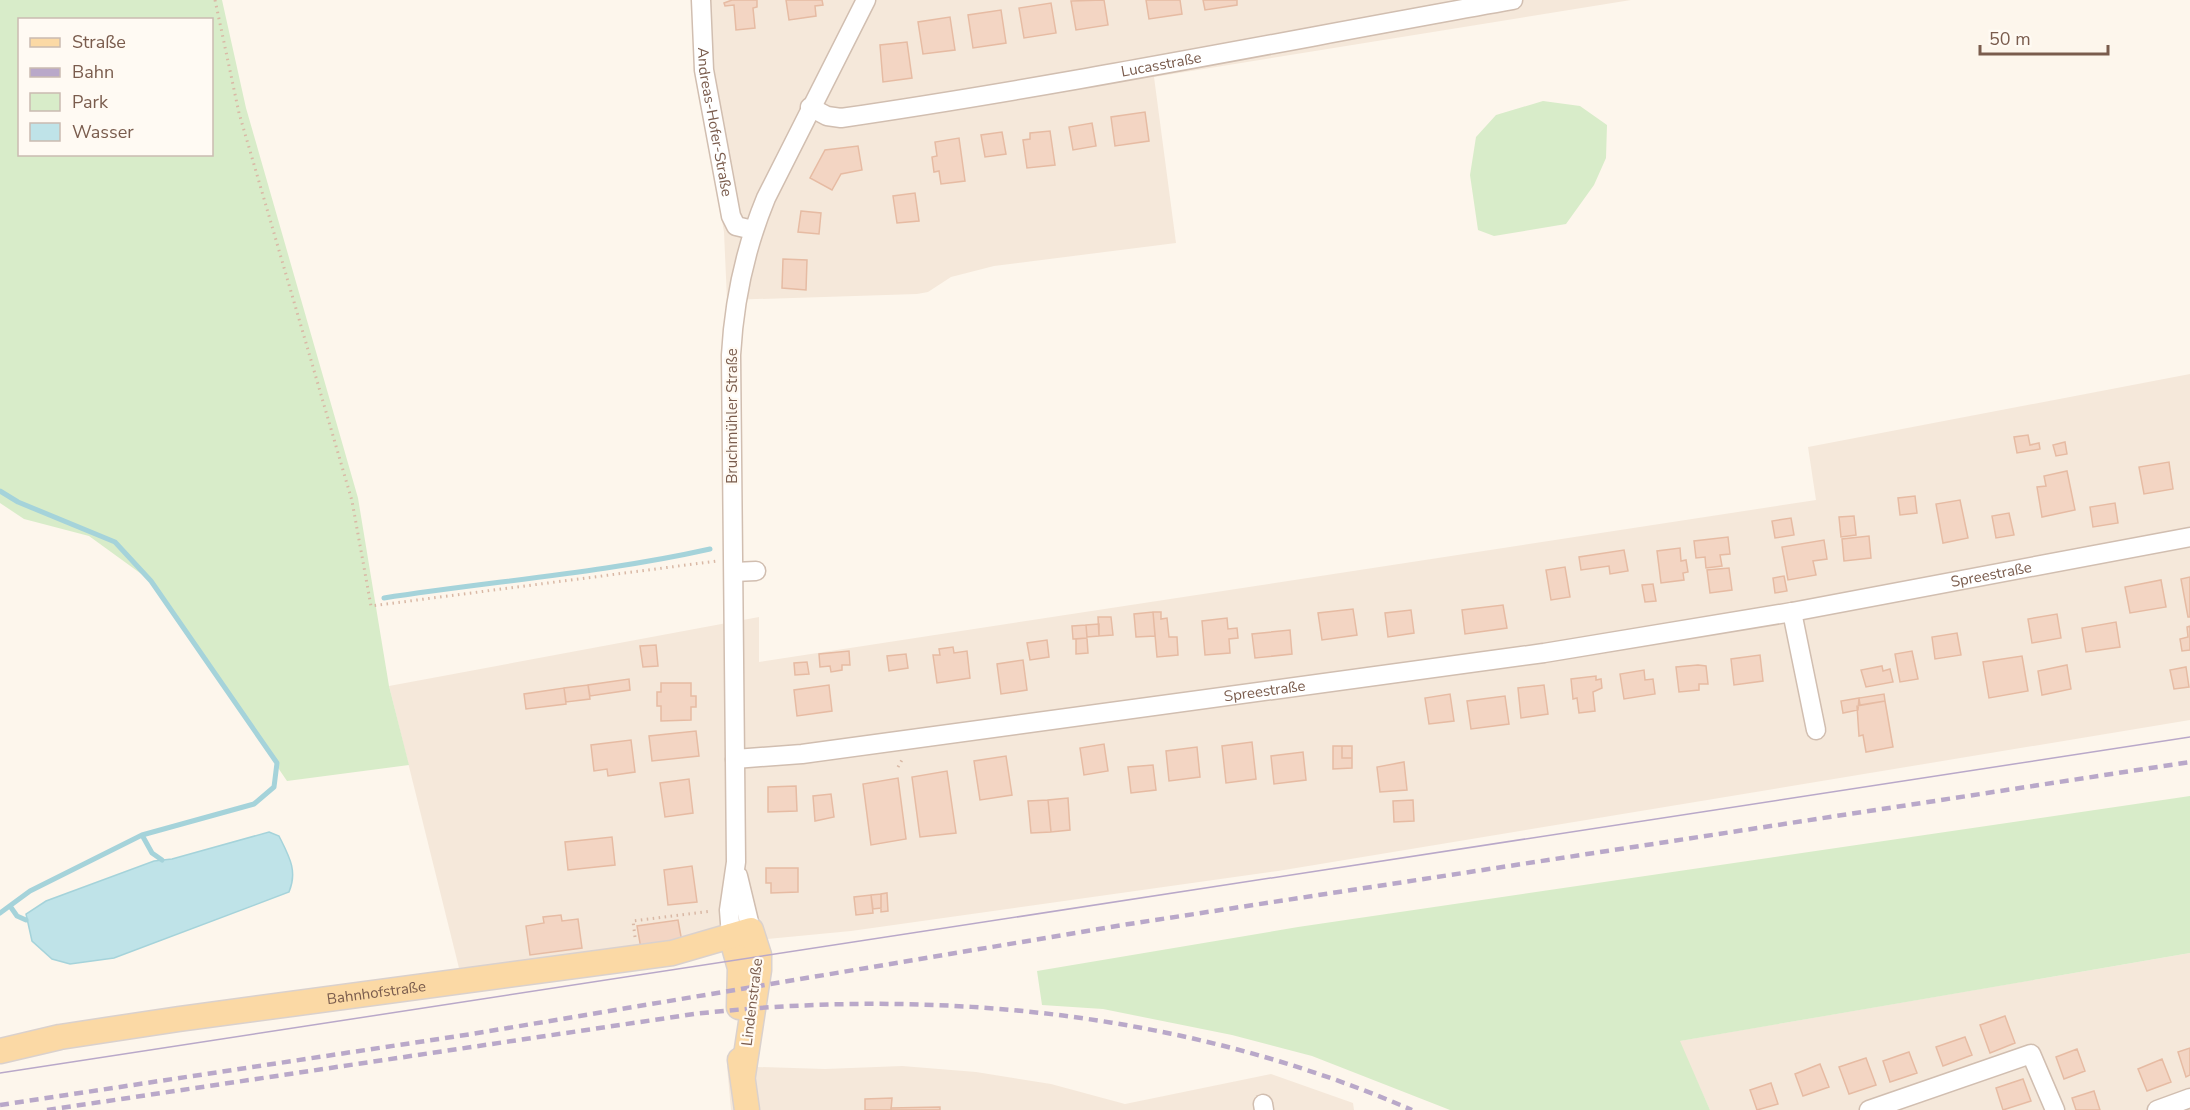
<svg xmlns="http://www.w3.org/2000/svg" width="2190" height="1110" font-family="'Nunito Sans',sans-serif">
	<rect width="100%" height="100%" fill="#fdf6ec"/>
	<!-- residential -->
	<path fill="#f5e8da" d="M694,0H1631L1154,77L1176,243L994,266L951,277L928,292L917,294L727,300L724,232L695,67Z
		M2190,374V720L1278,871L851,931L459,968L389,686L759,617V662L1816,500L1808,447Z
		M2190,953V1110H1710L1679,1041Z
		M727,1066L825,1069L902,1066L976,1072L1051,1084L1125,1104L1271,1074L1353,1103L1354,1110H731Z"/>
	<!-- green -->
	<path fill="#d8ecc9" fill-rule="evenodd" d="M0,0H222L246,108L358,498L389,686L409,765L287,781L151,581L89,536L24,519L0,503ZM20,20H212V154H20Z
		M1543,101L1580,106L1607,125L1606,158L1594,185L1566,224L1494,236L1478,230L1470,175L1476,137L1496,115Z
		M2190,796V953L1680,1041L1710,1110H1450L1312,1056L1232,1035L1103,1009L1042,1005L1037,971L1298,927Z"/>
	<!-- water -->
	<path fill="#bfe3e8" stroke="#a5d3da" stroke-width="1.5" d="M269,832L279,836C289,856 298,871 289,892L114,958L70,964L52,959L32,941L26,914L46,901L154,861L172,859Z"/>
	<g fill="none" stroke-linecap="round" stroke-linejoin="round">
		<!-- stream -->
		<path stroke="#a5d3da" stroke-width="5" d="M0,491L18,502L115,542L151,581L277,763L274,787L254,804L142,835L30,891L0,913
			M384,598C493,581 603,573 710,549
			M142,835L152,853L162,860
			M10,906L17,916L26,920"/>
	</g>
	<!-- building -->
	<path fill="#f3d5c3" stroke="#e6bba3" stroke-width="1.5" d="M732,0H757V7L753,8L755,28L736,30L734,5L725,6L724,3Z
		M786,0H822L823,5L815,6L816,16L789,20Z
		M1104,0L1108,25L1076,30L1071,1Z
		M1146,0H1180L1182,14L1149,19Z
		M1203,0H1237V5L1205,10Z
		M1051,3L1056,33L1024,38L1019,8Z
		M1001,10L1006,43L973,48L968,15Z
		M950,17L955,50L923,54L918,22Z
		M907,42L912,78L883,82L880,45Z
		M1145,112L1149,141L1115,146L1111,117Z
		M1092,123L1096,146L1073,150L1069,127Z
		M1050,131L1055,165L1027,168L1023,140L1030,139V133Z
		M1002,132L1006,154L985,157L981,135Z
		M959,138L965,181L941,184L939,171L934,172L932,157L937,156L935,142Z
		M858,146L862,170L841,174L832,190L810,178L825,150Z
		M915,193L919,221L897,223L893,196Z
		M801,211L821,213L819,234L798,232Z
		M783,259L807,260L806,290L782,288Z
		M2028,435L2030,445L2039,443L2040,449L2017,453L2014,437Z
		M2065,442L2067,454L2056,456L2053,445Z
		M2169,462L2173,489L2144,494L2139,467Z
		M2067,471L2075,510L2042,517L2037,487L2046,486L2044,476Z
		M1915,496L1917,513L1900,515L1898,498Z
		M1960,500L1968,538L1943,543L1936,504Z
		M2115,503L2118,523L2093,527L2090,507Z
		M2009,513L2014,535L1996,538L1992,516Z
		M1854,516L1856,535L1841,537L1839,517Z
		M1791,518L1794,535L1775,538L1772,521Z
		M1869,536L1871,558L1844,561L1842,539Z
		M1728,537L1730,554L1720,555L1722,566L1706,568L1705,557L1696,558L1694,541Z
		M1824,540L1827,559L1813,561L1816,575L1788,580L1782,547Z
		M1680,548L1681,561L1686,560L1688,572L1683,573L1684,580L1661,583L1657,551Z
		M1624,550L1628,571L1610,574L1609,566L1581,570L1579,557Z
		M1565,567L1570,597L1551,600L1546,570Z
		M1729,568L1732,590L1710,593L1707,570Z
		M1784,576L1787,591L1775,593L1773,578Z
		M2190,577V617H2188L2181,579Z
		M2161,580L2166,607L2130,613L2125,587Z
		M1653,584L1656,601L1645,602L1642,585Z
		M1503,605L1507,628L1465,634L1462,610Z
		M1353,609L1357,635L1322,640L1318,613Z
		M1411,610L1414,633L1388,637L1385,613Z
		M1153,612L1155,636L1136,637L1134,614Z
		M1153,612H1161V619L1167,618L1169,637H1177L1178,655L1157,657Z
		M2057,614L2061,638L2032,643L2028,619Z
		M1098,617H1111L1113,635L1099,636Z
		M1227,618L1228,629L1237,628L1238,638L1229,639L1230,653L1205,655L1202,621Z
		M2116,622L2120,647L2086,652L2082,628Z
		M1099,624V636L1087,637L1086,625Z
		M1086,625L1087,638L1073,639L1072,626Z
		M2190,626V650L2182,651L2180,639L2188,637L2187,627Z
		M1290,630L1292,654L1255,658L1252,634Z
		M1957,633L1961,655L1935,659L1932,637Z
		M1087,638L1088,653L1076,654V639Z
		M1047,640L1049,657L1030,660L1027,643Z
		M656,645L658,666L643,667L640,646Z
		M953,647L954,653L967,651L970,678L937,683L933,655H940L939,649Z
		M849,651L850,665H842V670L831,672L830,666L820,667L819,654Z
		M1912,651L1918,679L1900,682L1895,654Z
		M906,654L908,668L889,671L887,656Z
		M1760,655L1763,681L1734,685L1731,659Z
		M2022,656L2028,691L1989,698L1983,662Z
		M1023,660L1027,690L1001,694L997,664Z
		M807,662L809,674L795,675L794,663Z
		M1698,665L1706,666L1708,684H1699V690L1679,692L1676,667Z
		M2067,665L2071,689L2042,695L2038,671Z
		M1882,666L1883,671L1890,669L1893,682L1866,687L1861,670Z
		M2186,667L2189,687L2174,689L2170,670Z
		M1644,670L1645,680L1653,679L1655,694L1624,699L1620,674Z
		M1596,676V680L1601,679L1602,688L1593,692L1595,711L1579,713L1577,698L1573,699L1571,679Z
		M629,679L630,690L590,696L588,685Z
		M661,683H691V696H696V707H691V720L661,721V706H657V692H661Z
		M588,685L590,699L566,702L564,688Z
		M829,685L832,711L797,716L794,690Z
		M1544,685L1548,714L1521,718L1518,688Z
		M564,688L566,704L526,709L524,694Z
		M1450,694L1454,721L1429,724L1425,698Z
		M1884,694L1885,701L1860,705L1859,698Z
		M1505,696L1509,724L1471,729L1467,701Z
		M1859,698L1858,710L1843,713L1841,701Z
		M1885,701L1893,747L1866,752L1863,735L1859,736L1857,706Z
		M696,731L699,756L652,761L649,736Z
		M631,740L635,772L608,776L607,769L594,771L591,745Z
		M1252,742L1256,779L1226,783L1222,746Z
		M1104,744L1108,771L1084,775L1080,748Z
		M1333,746H1342V758H1352V768L1333,769Z
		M1342,746H1352V758H1342Z
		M1197,747L1200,777L1169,781L1166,751Z
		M1303,752L1306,780L1274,784L1271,756Z
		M1006,756L1012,795L980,800L974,761Z
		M1404,762L1407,790L1380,792L1377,767Z
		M1153,765L1156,790L1131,793L1128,767Z
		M947,771L956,833L920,837L912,777Z
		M898,778L906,839L871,845L863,784Z
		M689,779L693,813L665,817L660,783Z
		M796,786L797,811L768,812V787Z
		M831,794L834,817L815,821L813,796Z
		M1068,798L1070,830L1051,832L1048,800Z
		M1048,800L1051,832L1031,833L1028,801Z
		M1413,800L1414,821L1394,822L1393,801Z
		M612,837L615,865L568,870L565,842Z
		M692,866L697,902L668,905L664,870Z
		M766,868H798V892L771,893V883H766Z
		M887,893L888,911L881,912V894Z
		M881,894V908L873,909L871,895Z
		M871,895L873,913L856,915L854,897Z
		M561,915L562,921L578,919L582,948L530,955L526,926L544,923L543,917Z
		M678,920L682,942L641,949L637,926Z
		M2005,1016L2015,1043L1990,1053L1980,1025Z
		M1965,1037L1972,1055L1943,1066L1936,1047Z
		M2190,1048V1075L2186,1077L2178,1052Z
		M2077,1049L2085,1071L2064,1079L2056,1057Z
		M1909,1052L1917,1073L1890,1082L1883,1061Z
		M1866,1058L1876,1085L1849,1094L1839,1067Z
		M2162,1059L2171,1082L2147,1091L2138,1069Z
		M1820,1064L1829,1087L1803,1096L1795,1074Z
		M2023,1079L2031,1101L2003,1110L1996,1088Z
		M1771,1083L1778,1104L1757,1110L1750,1090Z
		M2094,1091L2100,1110H2076L2072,1098Z
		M892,1098L891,1110H865V1099Z
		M940,1107V1110H891V1108Z"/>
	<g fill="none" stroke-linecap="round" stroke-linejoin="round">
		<defs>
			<g id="minor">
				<path id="s1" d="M701,0L704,70L731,216L736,226L753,230"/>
				<path id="s2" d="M810,107L827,116L841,118C1066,85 1289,40 1513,0"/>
				<path d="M734,572L756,571"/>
				<path d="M1792,612L1816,730"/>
				<path id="s3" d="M735,759L802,754L1544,653L1792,612L2190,537"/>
				<path d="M738,876L751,930"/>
				<path d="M731,936L729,910L736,862L731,355C734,300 745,249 766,198L866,0"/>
				<path d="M1263,1104L1264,1110"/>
				<path d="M1869,1110L2031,1054L2055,1110"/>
				<path d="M2157,1110L2190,1098"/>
			</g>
			<g id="major">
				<path d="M731,936L740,968L739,1007"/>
				<path id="s4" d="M0,1051L60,1037L179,1019L672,953L751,930L759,955V970L743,1075"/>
				<path d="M740,1060L747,1110"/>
			</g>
		</defs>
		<!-- minor casing -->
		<use href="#minor" stroke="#d1beb0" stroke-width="21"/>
		<!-- major casing -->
		<use href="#major" stroke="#dad1cd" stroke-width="27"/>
		<!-- path -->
		<path stroke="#d9b8a5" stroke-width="3" stroke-dasharray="1.5 4.5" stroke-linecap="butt" d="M215,0L239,113L352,501L371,606L717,561
			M898,767L903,758
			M635,937L633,921L712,911"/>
		<!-- minor -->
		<use href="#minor" stroke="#fff" stroke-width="18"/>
		<!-- major -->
		<use href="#major" stroke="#fbd9a5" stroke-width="24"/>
		<!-- tram -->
		<path stroke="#b9a8c9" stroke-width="1.5" d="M0,1073L2190,737"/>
		<!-- rail -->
		<path stroke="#b9a8c9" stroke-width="4.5" stroke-dasharray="9 6" stroke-linecap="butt" d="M0,1105L472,1034L1129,924L2190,762
			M47,1110L694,1014C936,987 1187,1012 1412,1110"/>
	</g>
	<g text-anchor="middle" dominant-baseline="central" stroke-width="4.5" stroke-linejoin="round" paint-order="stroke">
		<!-- street labels -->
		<g font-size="15" fill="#7a5c4d" stroke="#fffaf3">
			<text stroke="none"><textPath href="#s2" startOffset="358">Lucasstraße</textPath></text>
			<text stroke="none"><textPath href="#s1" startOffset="123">Andreas-Hofer-Straße</textPath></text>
			<text transform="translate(732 416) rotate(-90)">Bruchmühler Straße</text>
			<text stroke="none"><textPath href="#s3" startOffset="1270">Spreestraße</textPath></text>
			<text stroke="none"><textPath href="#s3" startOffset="534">Spreestraße</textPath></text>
			<text stroke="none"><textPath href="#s4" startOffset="381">Bahnhofstraße</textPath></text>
			<text transform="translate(752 1002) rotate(-83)">Lindenstraße</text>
		</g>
	</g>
	<!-- legend -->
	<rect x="18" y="18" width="195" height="138" fill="#fffaf3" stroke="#cabbb1" stroke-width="1.5"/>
	<rect x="30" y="38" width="30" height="9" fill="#fbd9a5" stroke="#cabbb1" stroke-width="1.5"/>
	<text x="72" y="48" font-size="18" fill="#7a5c4d">Straße</text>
	<rect x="30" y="68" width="30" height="9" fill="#b9a8c9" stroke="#cabbb1" stroke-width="1.5"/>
	<text x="72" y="78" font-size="18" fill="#7a5c4d">Bahn</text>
	<rect x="30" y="93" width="30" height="18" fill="#d8ecc9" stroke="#cabbb1" stroke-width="1.5"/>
	<text x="72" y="108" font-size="18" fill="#7a5c4d">Park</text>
	<rect x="30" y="123" width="30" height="18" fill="#bfe3e8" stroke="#cabbb1" stroke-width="1.5"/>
	<text x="72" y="138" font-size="18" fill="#7a5c4d">Wasser</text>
	<!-- scale -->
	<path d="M1980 45v9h128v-9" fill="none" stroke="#7a5c4d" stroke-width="3"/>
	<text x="1989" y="45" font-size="18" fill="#7a5c4d" stroke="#fffaf3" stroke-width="4.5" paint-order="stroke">50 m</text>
</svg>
